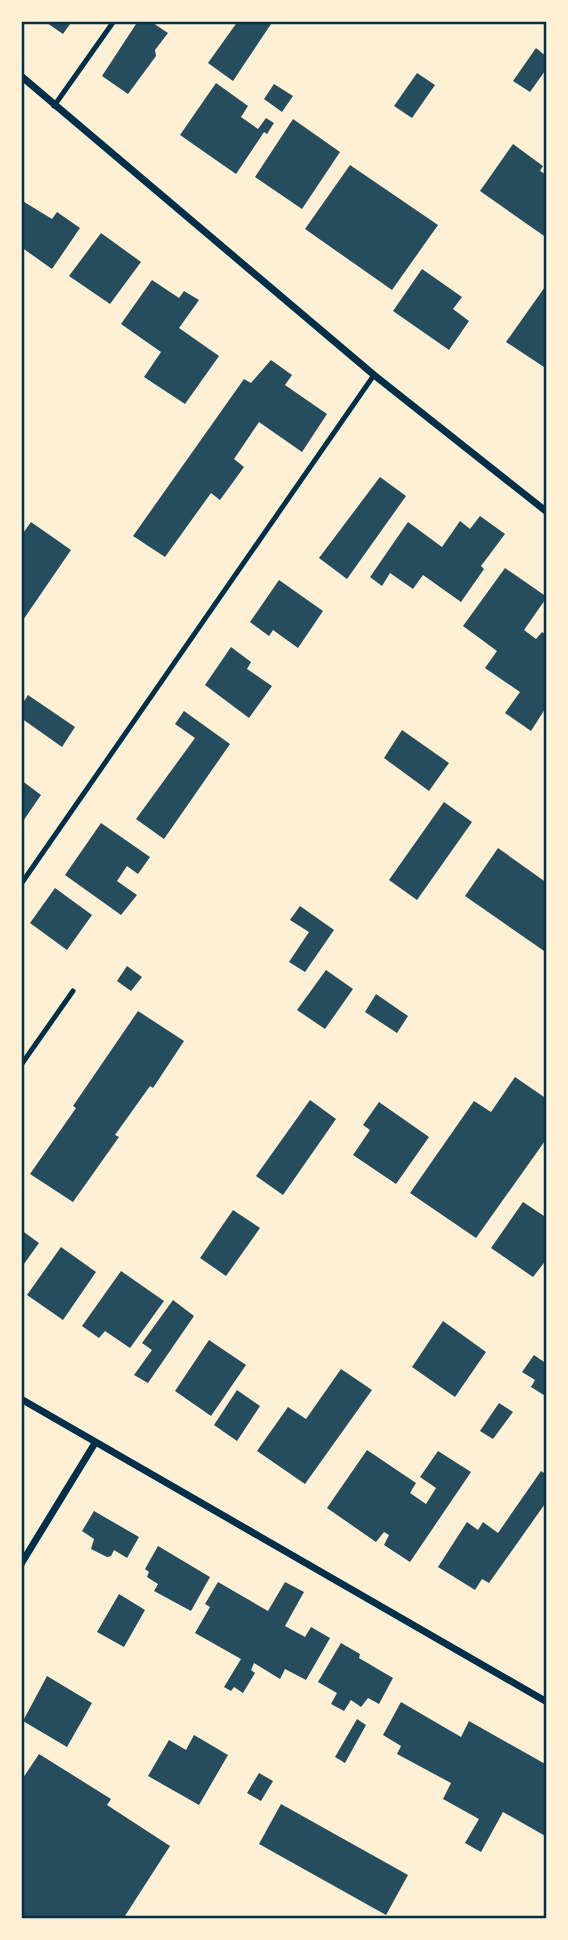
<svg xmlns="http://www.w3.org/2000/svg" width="568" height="1940" font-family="Poppins,sans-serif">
	<rect width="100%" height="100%" fill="#fdf0d5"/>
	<!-- building -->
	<path fill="#264d5e" d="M44,21H72L63,34Z
		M138,21H150L168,33L155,50L156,56L128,94L102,76Z
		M238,21H273L233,81L208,63Z
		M536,48L547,57V68L530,92L513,81Z
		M417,73L435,85L412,118L394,106Z
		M216,83L248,106L241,117L258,129L266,118L274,123L267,134L264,132L236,174L180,135Z
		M274,84L293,96L282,112L264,99Z
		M293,119L340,152L302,209L255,177Z
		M513,144L543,166L540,171L547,175V238L480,191Z
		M350,165L438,225L392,290L305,229Z
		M21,200L52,219L57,212L80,228L52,269L21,247Z
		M101,233L141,262L110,304L69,276Z
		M422,269L462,297L453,309L469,321L449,350L393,311Z
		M152,280L179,298L184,291L199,300L179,328L219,356L185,404L144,377L161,352L121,324Z
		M547,284V369L506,342Z
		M271,360L292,375L285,385L327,414L302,452L259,422L234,459L244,467L220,500L211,493L165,557L133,536L244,379L251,383Z
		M380,477L406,496L347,579L319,558Z
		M480,516L505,534L481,566L484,569L461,602L423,575L413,589L390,573L382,586L370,577L408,522L442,547L460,521L470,529Z
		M31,522L71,550L21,623V536Z
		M505,568L547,597L524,630L536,639L542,632L547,635V711L545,709L531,731L505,713L520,692L485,668L497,651L463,626Z
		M279,580L323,611L298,648L273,630L269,636L250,622Z
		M231,647L251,662L247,669L272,686L249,718L205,685Z
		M28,695L75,727L62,747L21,718V706Z
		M184,711L230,744L164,839L136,819L195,738L175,724Z
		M402,730L449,763L429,791L384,758Z
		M21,780L41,795L21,824Z
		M444,802L472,822L417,900L389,880Z
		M101,823L150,857L138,874L127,866L117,881L137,895L121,915L65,875Z
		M498,848L547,883V953L465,896Z
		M55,888L92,915L67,950L30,923Z
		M300,906L334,930L305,972L289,962L309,932L290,920Z
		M127,966L142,977L131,991L117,981Z
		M326,970L353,989L325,1029L297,1010Z
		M376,994L408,1016L397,1033L365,1012Z
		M138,1011L184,1041L153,1088L150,1086L115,1135L119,1137L73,1202L30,1174L76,1108L73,1106Z
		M515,1077L547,1099V1138L476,1238L410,1193L474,1101L491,1112Z
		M310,1100L336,1119L283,1195L256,1176Z
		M379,1102L429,1137L396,1184L353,1155L370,1130L363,1125Z
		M523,1202L547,1218V1259L533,1277L491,1248Z
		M233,1210L260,1228L226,1276L200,1258Z
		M21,1230L39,1243L21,1268Z
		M61,1247L96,1272L63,1320L27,1295Z
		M121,1271L164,1301L130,1348L105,1331L99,1338L82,1326Z
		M173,1300L194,1316L148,1383L134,1375L152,1350L142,1343Z
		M443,1321L486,1352L455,1397L412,1367Z
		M209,1340L246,1365L211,1416L175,1391Z
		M534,1355L547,1364V1397L531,1387L535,1380L522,1372Z
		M341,1369L372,1390L305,1484L257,1451L288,1407L306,1419Z
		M237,1390L260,1406L237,1441L214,1425Z
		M499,1403L513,1412L493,1439L480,1431Z
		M367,1450L416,1483L410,1493L426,1504L436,1488L420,1477L438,1451L471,1472L410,1562L384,1545L389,1535L384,1532L376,1542L327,1508Z
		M541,1471L547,1475V1501L489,1583L482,1579L475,1590L438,1567L467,1522L478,1530L483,1522L498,1533Z
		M94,1511L139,1537L127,1558L114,1550L111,1556L107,1557L91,1549L94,1539L82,1531Z
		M158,1546L210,1577L191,1611L154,1591L158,1584L147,1577L149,1572L145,1569Z
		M218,1582L268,1611L285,1582L304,1592L285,1626L305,1637L311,1627L330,1638L306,1680L285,1669L280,1679L254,1663L251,1670L255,1673L243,1693L234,1687L231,1691L224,1687L241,1659L195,1633L210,1607L205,1604Z
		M119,1594L145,1610L124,1647L97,1632Z
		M341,1643L360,1654L359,1658L393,1678L379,1704L368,1698L361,1707L351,1700L344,1711L331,1704L337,1693L318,1682Z
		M47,1676L92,1703L67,1747L23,1721Z
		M401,1702L461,1737L469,1721L547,1765V1837L503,1812L481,1852L465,1843L479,1819L443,1799L451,1783L397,1754L401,1746L383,1735Z
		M357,1719L366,1725L345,1763L335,1757Z
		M194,1735L228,1755L199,1805L148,1776L169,1740L186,1750Z
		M39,1754L111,1799L107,1805L170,1846L123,1919H21V1781Z
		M259,1773L273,1781L261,1801L247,1793Z
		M281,1804L408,1875L386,1915L259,1844Z"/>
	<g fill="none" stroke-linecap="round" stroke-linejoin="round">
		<!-- service -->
		<path stroke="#003049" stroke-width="5" d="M54,106L114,21
			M21,884L374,375
			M21,1065L73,991"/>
		<!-- minor -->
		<path stroke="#003049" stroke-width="7" d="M21,76L374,375L547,512
			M21,1399L547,1702
			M21,1564L95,1443"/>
	</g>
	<!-- border -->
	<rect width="568" height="1940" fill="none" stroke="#fdf0d5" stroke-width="46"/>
	<rect x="23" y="23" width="522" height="1894" fill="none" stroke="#003049" stroke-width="2.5"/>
</svg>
